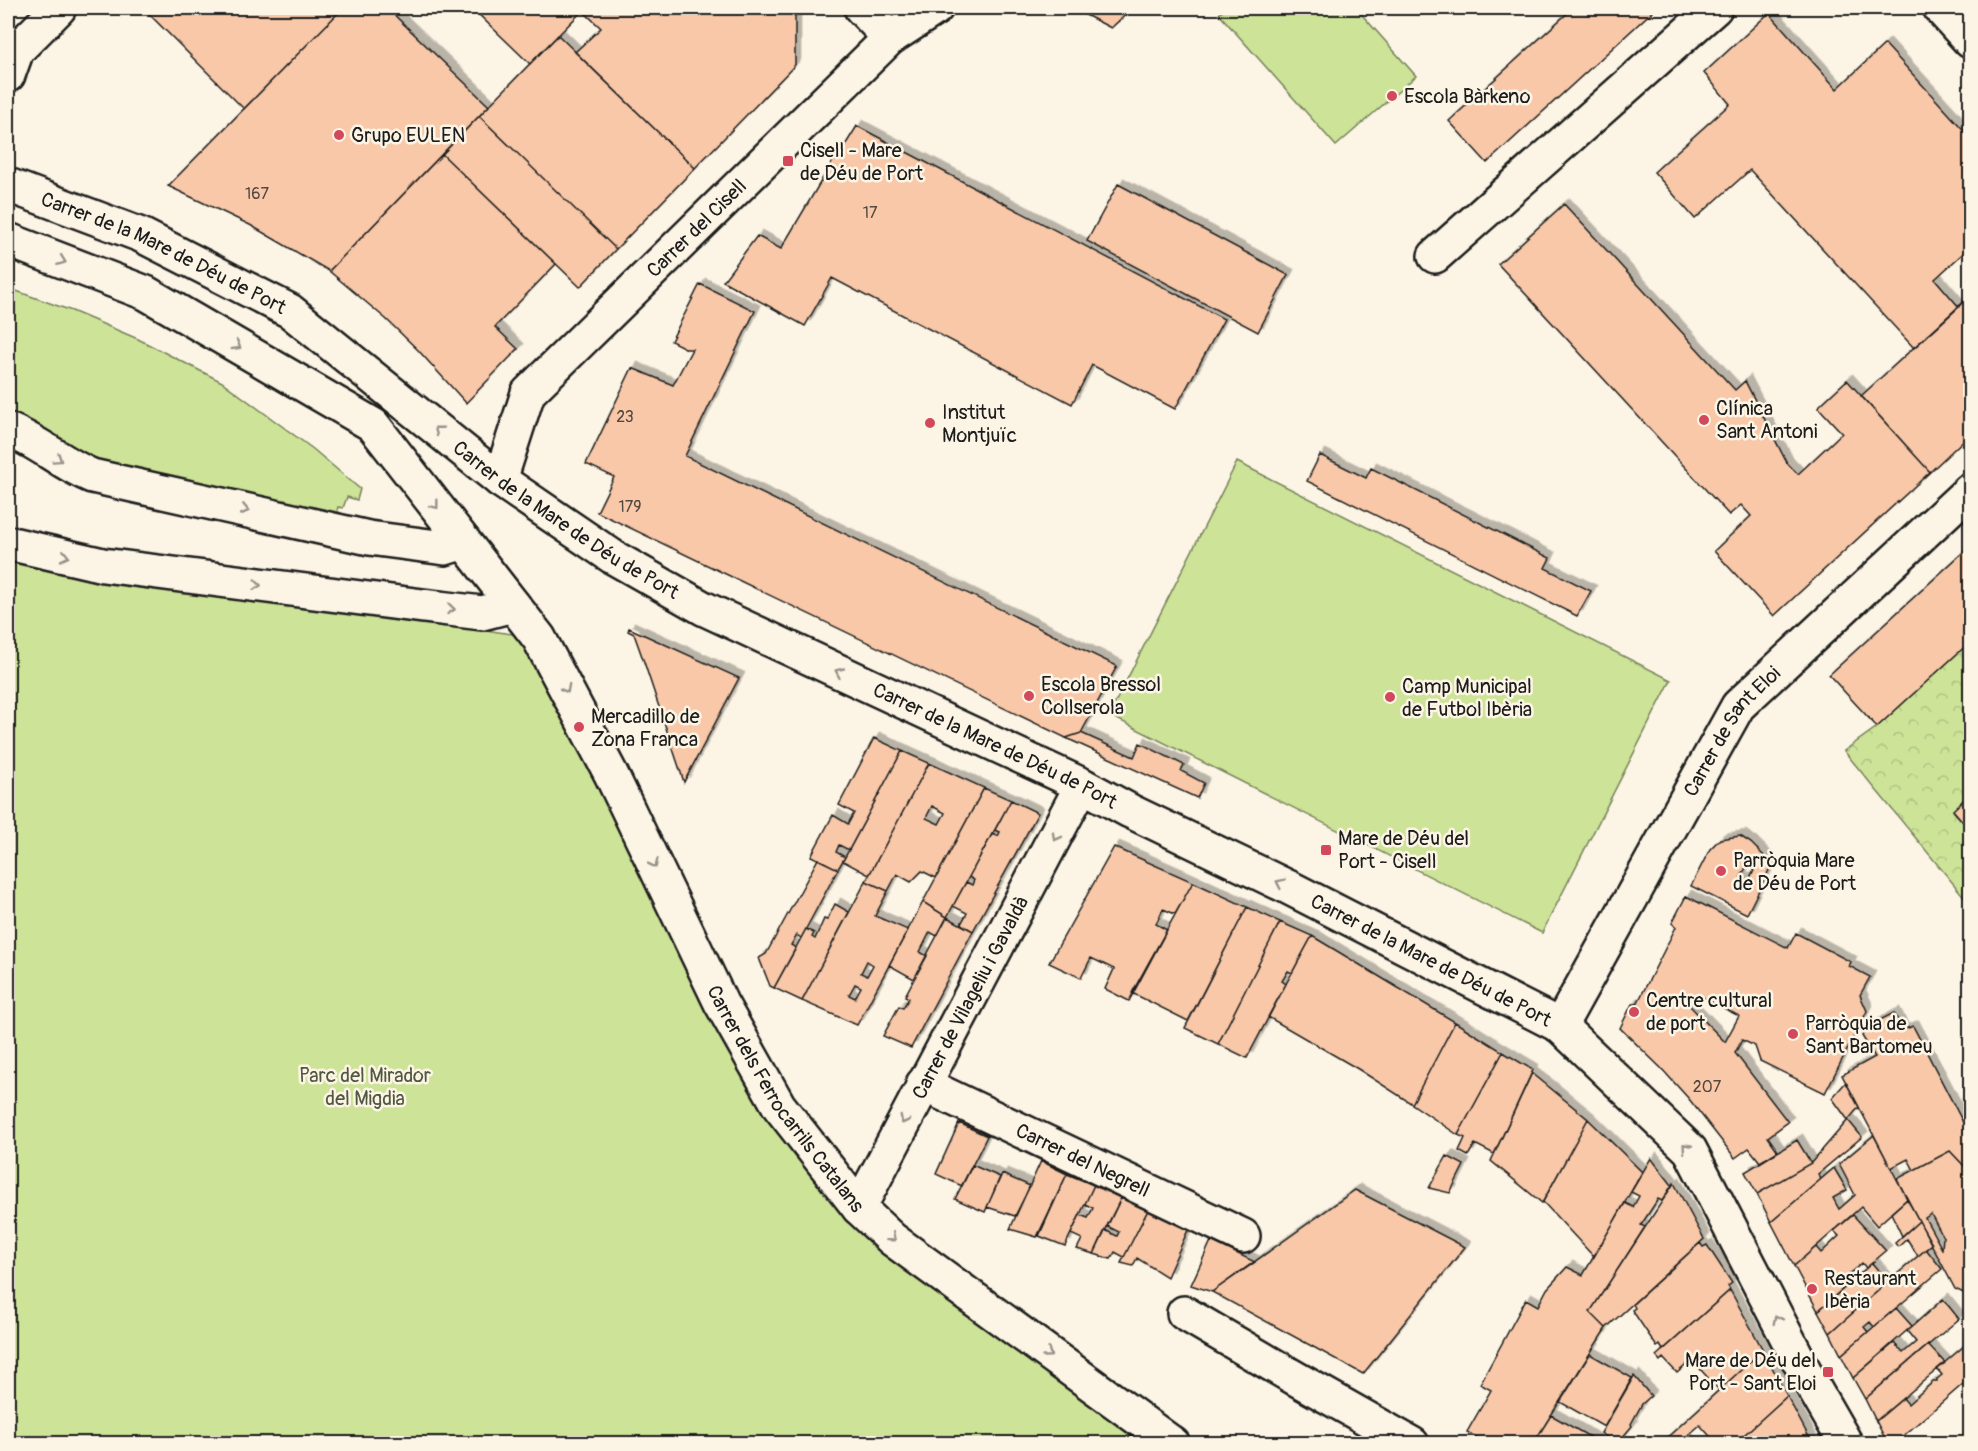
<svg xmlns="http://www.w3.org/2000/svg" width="1978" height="1451" font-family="Pangolin,sans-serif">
	<defs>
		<pattern id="forest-crowns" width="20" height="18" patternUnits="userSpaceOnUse" patternTransform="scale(1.5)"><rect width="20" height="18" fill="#cde398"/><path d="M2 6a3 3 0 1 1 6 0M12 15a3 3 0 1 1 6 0" fill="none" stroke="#afc282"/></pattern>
		<filter id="shadow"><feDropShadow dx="5.5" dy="-5.5" stdDeviation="0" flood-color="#0004"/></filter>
	</defs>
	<rect width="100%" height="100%" fill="#fcf5e5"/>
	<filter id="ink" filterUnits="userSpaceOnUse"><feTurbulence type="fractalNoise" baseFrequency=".0167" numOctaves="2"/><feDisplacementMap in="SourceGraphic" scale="12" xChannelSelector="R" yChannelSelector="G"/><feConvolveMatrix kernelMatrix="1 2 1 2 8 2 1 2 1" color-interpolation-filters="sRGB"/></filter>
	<g filter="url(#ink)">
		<!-- green -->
		<path fill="#cde398" stroke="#74805a" stroke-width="1.5" d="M1226,8H1356L1416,76L1336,146L1219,14Z
			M8,288L72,311L138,339L222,382L313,449L360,489L357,500L347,497L343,508L338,507L337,511L341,513V515L89,460L8,416Z
			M1237,462L1671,680L1542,933L1109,715Z
			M8,559L539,638L721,1003L859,1207L1174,1443H8Z"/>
		<!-- forest -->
		<path fill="url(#forest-crowns)" stroke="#74805a" stroke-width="1.5" d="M1970,642V794L1953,811L1970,830V904L1844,751L1877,727Z"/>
		<!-- building -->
		<path fill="#f8c8a8" stroke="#1c1c1c" stroke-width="1.5" fill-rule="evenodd" filter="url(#shadow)" d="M143,8H343L244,109Z
			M343,8H387L489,106L329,271L250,225L168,186Z
			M472,8H585L530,64Z
			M585,8H795V65L695,168L575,52L601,28L582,10Z
			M1072,8H1133L1111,28Z
			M1573,8H1656L1487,163L1449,121Z
			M1769,13L1837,89L1885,44L1970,137V247L1935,279L1959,307L1914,348L1750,170L1695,219L1654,172L1730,104L1704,73Z
			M558,35L695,168L616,249L479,116Z
			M479,116L616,249L580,287L442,154Z
			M857,126L1224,319L1175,409L1092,365L1072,404L832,278L805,326L723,281L757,236L781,249L834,159L836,160Z
			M442,154L556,264L495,327L518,349L466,403L418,350L386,319L329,271Z
			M1118,184L1288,275L1258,332L1087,241Z
			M1564,204L1735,390L1745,381L1787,463L1798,474L1842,433L1818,407L1847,380L1930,472L1774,616L1714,551L1751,516L1741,505L1729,515L1498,264Z
			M700,284L755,311L685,456L1117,666L1081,733L1066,738L597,512L614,477L586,464L632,368L673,385L692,349H687L671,341Z
			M1970,296V434L1930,472L1861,396Z
			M1320,455L1366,478L1371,468L1550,558L1545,568L1591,591L1577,616L1307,481Z
			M1970,546V642L1877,727L1829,675Z
			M629,628L739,678L684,782L644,662L634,634L628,631Z
			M1081,733L1134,757L1140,743L1184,765L1181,771L1204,783L1197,798L1066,738Z
			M874,738L902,751L849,850L839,845L836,852L845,857L838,869L811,856L833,815L848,824L854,813L839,805Z
			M902,751L929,763L869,875L843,861Z
			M929,763L984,788L936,878L922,871L911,882L897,874L888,891L866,881ZM932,806L945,813L939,824L926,818Z
			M984,788L1011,800L947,917L923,902Z
			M1970,794V830L1953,810Z
			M1011,800L1038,813L973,931L961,924L967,913L953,906L966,882L972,885L974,880L969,877L992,834L998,836L1000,832L995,830Z
			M1740,836L1751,843L1772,864L1747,914L1691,886L1710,849L1720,839ZM1749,862L1756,866L1749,881L1741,877Z
			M1114,847L1193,882L1175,914L1163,909L1156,924L1167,930L1129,1001L1105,989L1114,969L1091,958L1081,978L1049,963Z
			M818,859L838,869L801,938L797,935L791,945L796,948L774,988L770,986L759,958L766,954Z
			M866,881L888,891L875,916L908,930L857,1025L802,1001ZM867,961L873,965L867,976L861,973ZM855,984L861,987L855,998L849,995Z
			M1193,882L1247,907L1188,1021L1132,993Z
			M1686,896L1788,948L1796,933L1851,962L1849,966L1870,977L1860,995L1867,1011L1825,1093L1760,1061L1755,1046L1742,1040L1735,1053L1788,1122L1768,1137L1778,1151L1760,1162L1749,1148L1735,1158L1689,1099L1661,1068L1620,1028L1632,1004H1637L1676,927L1672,923ZM1702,997L1739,1016L1725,1042L1689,1005L1693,998L1699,1001Z
			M923,902L947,917L937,936L930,932L920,952L927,956L914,979L889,965Z
			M835,904L849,912L802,1001L774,988L806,929L814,933L812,937L815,939L824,919L827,920Z
			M1247,907L1280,922L1218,1044L1185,1028Z
			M947,917L973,931L911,1048L883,1036L899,1006L903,1008L909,998L905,996Z
			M1280,922L1312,936L1292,973L1288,971L1282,981L1286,984L1247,1058L1218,1044Z
			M1312,936L1455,1022L1412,1104L1358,1069L1268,1017Z
			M1894,1013L1903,1030L1913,1026L1966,1128L1970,1125V1172L1950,1151L1914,1170L1908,1159L1891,1168L1842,1075L1875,1057L1862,1036L1868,1026Z
			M1455,1022L1503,1052L1458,1135L1412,1104Z
			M1503,1052L1533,1070L1494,1154L1475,1144L1468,1156L1459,1151L1465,1138L1458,1135Z
			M1532,1073L1588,1119L1542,1203L1491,1161Z
			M1846,1082L1859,1107L1848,1120L1832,1098Z
			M1588,1119L1642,1172L1594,1257L1543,1202Z
			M1848,1120L1862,1137L1818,1174L1821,1179L1771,1222L1757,1194L1811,1163Z
			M959,1123L987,1136L962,1186L936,1174Z
			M1874,1135L1907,1199L1877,1226L1861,1207L1794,1266L1771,1222L1834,1168L1847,1190L1833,1198L1839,1209L1855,1195L1839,1164Z
			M1797,1140L1811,1163L1757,1194L1745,1172Z
			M1950,1151L1970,1172V1296L1955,1289L1897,1179ZM1931,1214L1943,1237L1942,1249L1925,1218Z
			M1447,1156L1464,1165L1450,1193L1429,1188Z
			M1651,1158L1672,1185L1662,1201L1658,1199L1641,1225L1645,1227L1590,1312L1606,1328L1533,1444H1488L1467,1432L1491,1390L1480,1384L1526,1299L1538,1306L1547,1289L1567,1267L1583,1275L1625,1203L1633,1207L1639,1196L1631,1192Z
			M1041,1161L1067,1174L1037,1237L1010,1229Z
			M972,1165L1000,1177L985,1212L955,1199Z
			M1002,1174L1030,1186L1015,1216L987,1207Z
			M1067,1174L1094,1185L1065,1246L1039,1236Z
			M1674,1183L1704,1239L1606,1328L1590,1312Z
			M1094,1185L1121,1198L1094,1254L1077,1249L1082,1239L1071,1234L1080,1215L1088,1218L1093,1208L1085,1204Z
			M1355,1190L1465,1247L1363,1374L1212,1292Z
			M1121,1198L1148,1210L1124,1257L1115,1252L1111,1259L1094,1254L1105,1230L1117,1236L1119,1232L1107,1226Z
			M1907,1199L1919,1221L1902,1236L1891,1213Z
			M1148,1210L1188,1230L1167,1277L1137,1258L1133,1266L1121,1263Z
			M1853,1215L1886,1251L1866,1268L1862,1263L1844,1279L1849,1284L1818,1311L1794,1266L1816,1247L1821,1253L1839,1236L1834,1231Z
			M1919,1221L1932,1244L1918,1256L1907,1239L1898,1247L1895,1243Z
			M1211,1241L1255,1262L1212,1292L1191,1285Z
			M1700,1243L1703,1247L1707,1245L1732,1283L1728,1286L1730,1290L1663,1350L1660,1345L1657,1347L1632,1310L1635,1308L1633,1304Z
			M1926,1249L1942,1269L1874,1327L1870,1322L1864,1327L1868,1332L1841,1355L1830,1333Z
			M1872,1263L1888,1282L1830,1333L1818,1311Z
			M1730,1290L1763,1350L1719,1390L1692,1360L1677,1373L1663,1358L1660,1361L1656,1356Z
			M1943,1299L1959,1319L1865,1399L1853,1378L1894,1343L1903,1353L1916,1342L1907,1331Z
			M1896,1308L1912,1326L1853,1378L1841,1355Z
			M1970,1341V1378L1894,1444H1888L1876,1421L1903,1398L1908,1404L1933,1382H1937V1379L1942,1375L1937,1369Z
			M1928,1345L1945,1363L1876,1421L1865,1399Z
			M1763,1350L1787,1396L1734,1444H1717L1700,1425L1685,1438L1690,1444H1660Z
			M1590,1354L1632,1378L1604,1427L1560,1402Z
			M1634,1376L1651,1396L1642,1404L1631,1424L1632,1426L1617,1444L1601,1433Z
			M1787,1396L1811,1441L1809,1444H1734Z
			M1551,1415L1597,1441L1595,1444H1533Z"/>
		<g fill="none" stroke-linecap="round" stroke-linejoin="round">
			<defs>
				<g id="minor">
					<path d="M861,8L890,38"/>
					<path d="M8,75L17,50L59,8"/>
					<path id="s1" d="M8,185L141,235L290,311L500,480L613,557L703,608L1082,785L1130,811L1288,887L1560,1026L1690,1150L1808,1378L1846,1444"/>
					<path id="s2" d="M8,240L146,293L373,425L539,638L611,774L721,1003L779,1106L859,1208L892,1239L1173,1444"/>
					<path d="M1435,256L1715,8"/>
					<path d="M8,430C38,441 62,464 92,476L369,538L445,548L464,542"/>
					<path id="s3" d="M500,480L528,393L890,38L936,8"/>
					<path d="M8,543L103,565L423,606L482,613L513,605"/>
					<path id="s4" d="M1560,1026L1738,706L1970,490"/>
					<path id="s5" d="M923,1084L1243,1236"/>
					<path id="s6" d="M859,1208L1082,785"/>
					<path d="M1184,1313L1295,1378L1412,1444"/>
				</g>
				<path id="major" d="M1940,8L1970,41"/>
			</defs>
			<!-- minor casing -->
			<use href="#minor" stroke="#1c1c1c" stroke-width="38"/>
			<!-- major casing -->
			<use href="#major" stroke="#1c1c1c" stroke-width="38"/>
			<!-- minor -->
			<use href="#minor" stroke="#fcf5e5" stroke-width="33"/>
			<!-- major -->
			<use href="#major" stroke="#fcf5e5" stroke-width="33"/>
		</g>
		<!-- one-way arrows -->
		<defs><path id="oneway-chevron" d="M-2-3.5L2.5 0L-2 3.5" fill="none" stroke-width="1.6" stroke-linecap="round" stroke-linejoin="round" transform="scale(1.5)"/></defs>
		<g stroke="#97938b">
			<use href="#oneway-chevron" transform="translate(62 261) rotate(21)"/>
			<use href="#oneway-chevron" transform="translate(237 346) rotate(30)"/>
			<use href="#oneway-chevron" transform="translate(438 430) rotate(-141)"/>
			<use href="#oneway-chevron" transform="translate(58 459) rotate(34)"/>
			<use href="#oneway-chevron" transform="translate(435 505) rotate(52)"/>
			<use href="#oneway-chevron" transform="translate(245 510) rotate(13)"/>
			<use href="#oneway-chevron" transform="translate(65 556) rotate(13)"/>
			<use href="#oneway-chevron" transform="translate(257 585) rotate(7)"/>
			<use href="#oneway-chevron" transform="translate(451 609) rotate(6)"/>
			<use href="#oneway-chevron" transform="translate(839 672) rotate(-155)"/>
			<use href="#oneway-chevron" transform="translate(566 689) rotate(62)"/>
			<use href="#oneway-chevron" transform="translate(1056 837) rotate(118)"/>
			<use href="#oneway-chevron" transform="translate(654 864) rotate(64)"/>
			<use href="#oneway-chevron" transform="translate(1280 883) rotate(-154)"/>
			<use href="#oneway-chevron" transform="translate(904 1120) rotate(117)"/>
			<use href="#oneway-chevron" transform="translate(1686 1147) rotate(-132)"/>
			<use href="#oneway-chevron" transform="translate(892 1238) rotate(40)"/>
			<use href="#oneway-chevron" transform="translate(1777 1319) rotate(-117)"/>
			<use href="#oneway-chevron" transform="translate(1048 1354) rotate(36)"/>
		</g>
	</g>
	<!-- markers -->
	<g fill="#d1495b" stroke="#fcf5e5" stroke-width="2">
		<circle cx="1392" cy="96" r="6"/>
		<circle cx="339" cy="135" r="6"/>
		<rect x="782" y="155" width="12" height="12" rx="3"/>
		<circle cx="1704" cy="420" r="6"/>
		<circle cx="930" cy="423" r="6"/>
		<circle cx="1029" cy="696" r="6"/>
		<circle cx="1390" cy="697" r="6"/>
		<circle cx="579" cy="727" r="6"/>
		<rect x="1320" y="844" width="12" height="12" rx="3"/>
		<circle cx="1721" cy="871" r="6"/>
		<circle cx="1634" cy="1012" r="6"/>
		<circle cx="1793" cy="1034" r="6"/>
		<circle cx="1812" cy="1289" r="6"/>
		<rect x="1822" y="1366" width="12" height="12" rx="3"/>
	</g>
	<g text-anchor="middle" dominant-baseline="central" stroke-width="5" stroke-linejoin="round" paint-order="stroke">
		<!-- number labels -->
		<g font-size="16" fill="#53473f">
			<text x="257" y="194">167</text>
			<text x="870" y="213">17</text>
			<text x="625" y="417">23</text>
			<text x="630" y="507">179</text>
			<text x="1707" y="1087">207</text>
		</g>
		<!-- poi labels -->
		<g font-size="20" fill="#1c1c1c" stroke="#fcf5e5" text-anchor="start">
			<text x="1404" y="96">Escola Bàrkeno</text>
			<text x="351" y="135">Grupo EULEN</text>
			<text x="800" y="150">Cisell - Mare<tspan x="800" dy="23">de Déu de Port</tspan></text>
			<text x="1716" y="408">Clínica<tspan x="1716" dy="23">Sant Antoni</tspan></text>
			<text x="942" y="412">Institut<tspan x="942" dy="23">Montjuïc</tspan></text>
			<text x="1041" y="684">Escola Bressol<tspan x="1041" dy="23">Collserola</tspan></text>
			<text x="1402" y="686">Camp Municipal<tspan x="1402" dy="23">de Futbol Ibèria</tspan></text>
			<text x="591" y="716">Mercadillo de<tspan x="591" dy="23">Zona Franca</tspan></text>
			<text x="1338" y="838">Mare de Déu del<tspan x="1338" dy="23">Port - Cisell</tspan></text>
			<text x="1733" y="860">Parròquia Mare<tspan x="1733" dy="23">de Déu de Port</tspan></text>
			<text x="1646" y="1000">Centre cultural<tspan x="1646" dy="23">de port</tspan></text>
			<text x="1805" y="1023">Parròquia de<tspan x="1805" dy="23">Sant Bartomeu</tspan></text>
			<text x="1824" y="1278">Restaurant<tspan x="1824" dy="23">Ibèria</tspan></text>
			<text x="1816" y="1360" text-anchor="end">Mare de Déu del<tspan x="1816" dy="23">Port - Sant Eloi</tspan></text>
		</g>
		<!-- street labels -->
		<g font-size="20" fill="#1c1c1c" stroke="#fcf5e5">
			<text stroke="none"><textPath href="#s3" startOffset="327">Carrer del Cisell</textPath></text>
			<text stroke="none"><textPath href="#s1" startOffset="170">Carrer de la Mare de Déu de Port</textPath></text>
			<text stroke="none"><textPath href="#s1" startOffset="656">Carrer de la Mare de Déu de Port</textPath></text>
			<text stroke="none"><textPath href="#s4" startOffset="342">Carrer de Sant Eloi</textPath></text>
			<text stroke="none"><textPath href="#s1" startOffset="1142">Carrer de la Mare de Déu de Port</textPath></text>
			<text stroke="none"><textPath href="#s1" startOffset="1628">Carrer de la Mare de Déu de Port</textPath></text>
			<text stroke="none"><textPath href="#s6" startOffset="238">Carrer de Vilageliu i Gavaldà</textPath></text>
			<text stroke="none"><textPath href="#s2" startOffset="1204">Carrer dels Ferrocarrils Catalans</textPath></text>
			<text stroke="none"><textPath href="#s5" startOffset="177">Carrer del Negrell</textPath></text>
		</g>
		<!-- park labels -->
		<g font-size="20" fill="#515841" stroke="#fcf5e5">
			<text x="365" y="1075">Parc del Mirador<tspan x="365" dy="23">del Migdia</tspan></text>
		</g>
	</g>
	<!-- margin -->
	<rect width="1978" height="1451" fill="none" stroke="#fcf5e5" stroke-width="30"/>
	<rect x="15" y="15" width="1948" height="1421" fill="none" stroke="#1c1c1c" stroke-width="2" filter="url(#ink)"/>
</svg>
